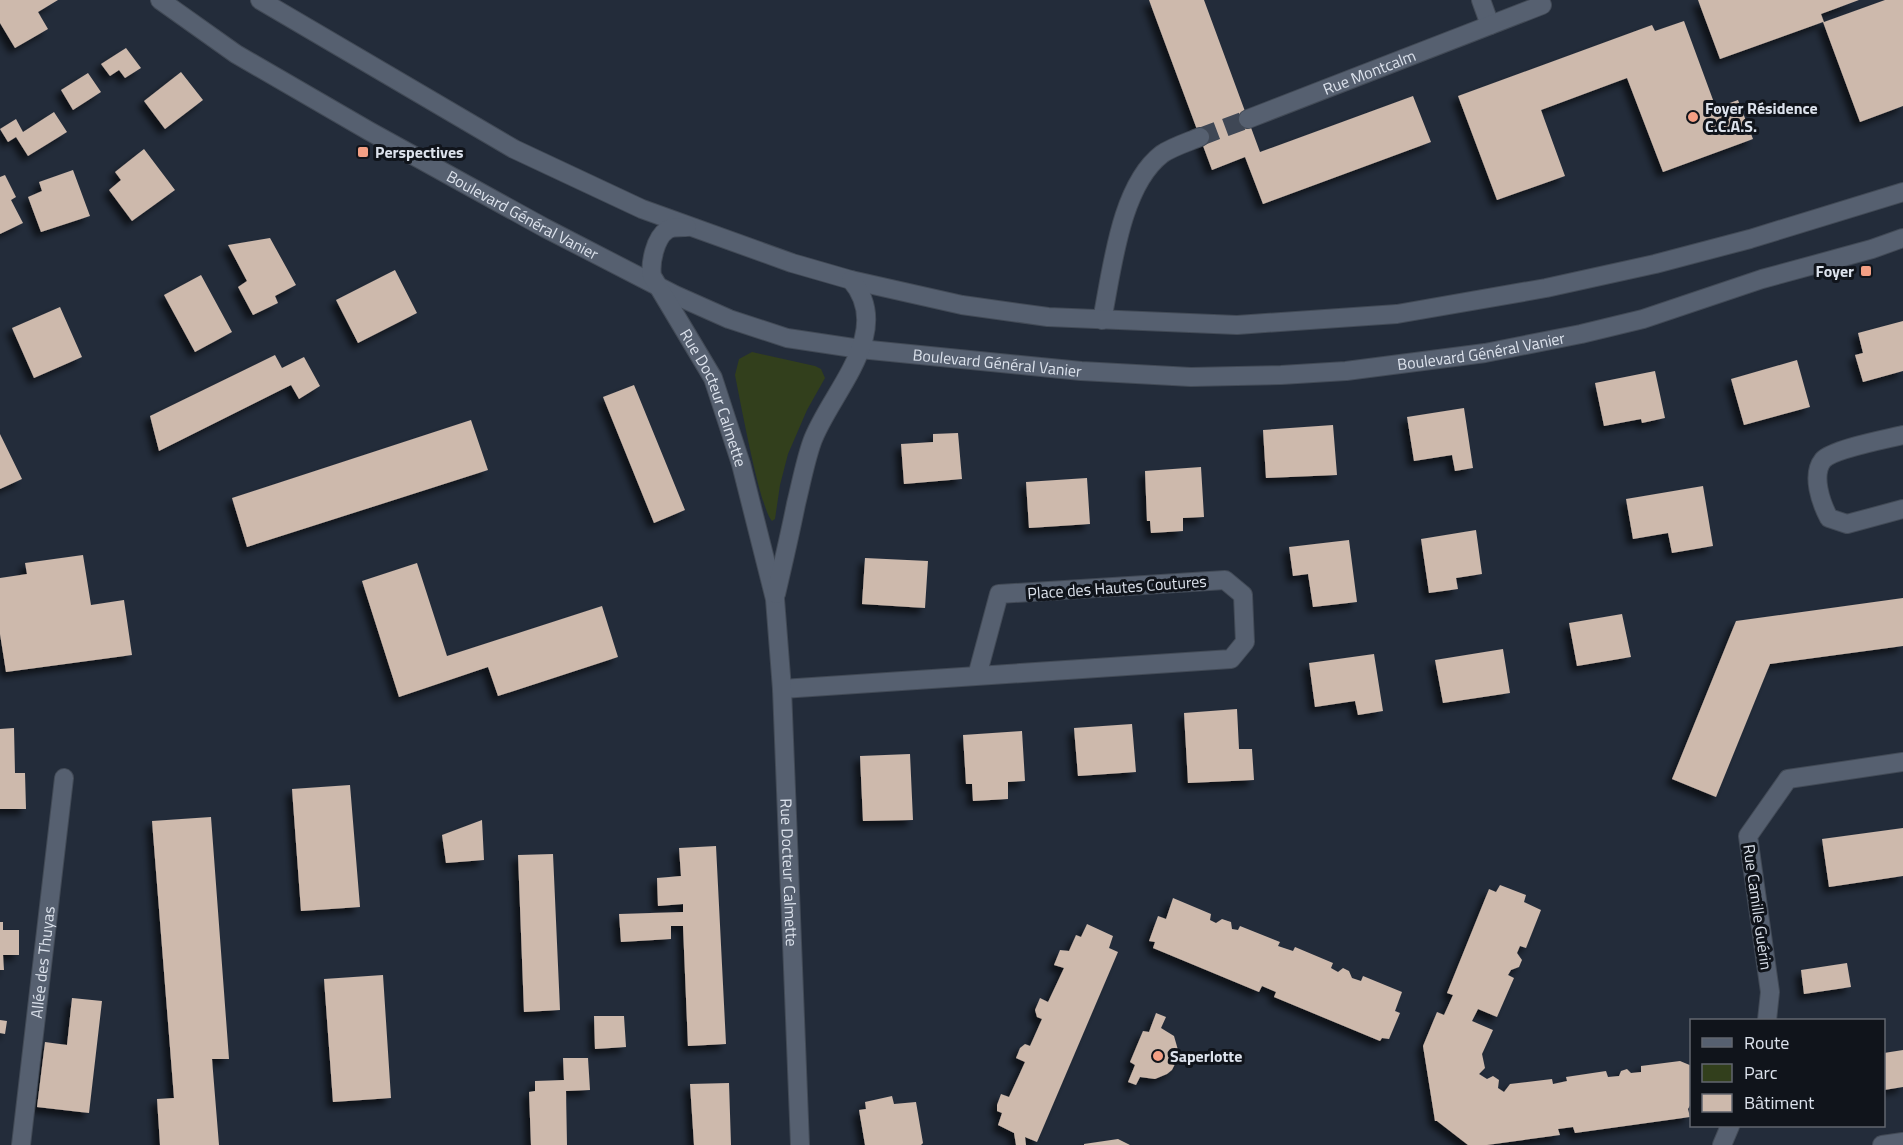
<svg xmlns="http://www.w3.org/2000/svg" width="1903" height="1145" font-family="'Titillium Web',sans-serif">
	<defs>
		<filter id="shadow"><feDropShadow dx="-5.5" dy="5.5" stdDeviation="3" flood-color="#0009"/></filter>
	</defs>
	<rect width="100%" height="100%" fill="#232c3a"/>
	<!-- green -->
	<path fill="#323f1c" d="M752,352L815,366L821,369L825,378L807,410L788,454L780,485L775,519L772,521C760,509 740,399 735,375L739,359Z"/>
	<!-- building -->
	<path fill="#cdb9ac" filter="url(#shadow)" d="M0,0H58L38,12L48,29L15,48L0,23Z
		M1149,0H1204L1260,152L1413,96L1431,142L1263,204L1245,157L1212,170Z
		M1698,0H1859L1821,14L1824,22L1885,0H1903V106L1860,122L1823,22L1720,59Z
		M1684,21L1716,108L1738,100L1753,139L1663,172L1627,78L1541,110L1565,176L1497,200L1458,96L1652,25L1655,31Z
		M126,48L141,68L125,78L119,70L110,76L101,64Z
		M181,72L203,100L165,129L144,101Z
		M88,73L101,92L73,110L61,90Z
		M54,112L67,132L28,156L16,137L8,142L0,129L16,119L23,132Z
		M144,149L175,190L132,221L109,190L121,180L115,172Z
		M73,170L90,216L41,232L28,197L42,191L39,182Z
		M5,175L16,197L11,200L23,223L0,234V177Z
		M270,238L296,285L275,296L278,303L253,315L238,287L247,281L228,245Z
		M395,270L417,313L358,343L336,300Z
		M201,275L232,332L195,352L164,295Z
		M60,307L82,357L34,378L12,328Z
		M1903,321V371L1863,382L1855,355L1863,353L1858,333Z
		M275,355L282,368L304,357L320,386L299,399L291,385L159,451L150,416Z
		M1797,360L1810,407L1744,425L1731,379Z
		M1655,371L1665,418L1642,423L1641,419L1604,426L1595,383Z
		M634,385L685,510L654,523L603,397Z
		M1464,408L1473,468L1455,471L1452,455L1414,461L1407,417Z
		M471,420L488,470L247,547L232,498Z
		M1333,425L1337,475L1266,478L1263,430Z
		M958,433L962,479L904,484L901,444L933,442V434Z
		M0,434L22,479L0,489Z
		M1201,467L1204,517L1183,518V531L1151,533L1150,521H1147L1145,471Z
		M1087,478L1090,524L1029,528L1026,482Z
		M1703,486L1713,546L1672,553L1668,533L1633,539L1626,499Z
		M1476,530L1482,574L1456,578L1458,589L1429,593L1421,539Z
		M1349,540L1357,602L1313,607L1308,574L1293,576L1289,547Z
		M83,555L91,605L124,600L132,655L6,672L0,634V578L27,574L25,563Z
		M865,558L928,561L925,608L862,604Z
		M417,563L447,656L602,606L618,657L498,696L488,667L399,697L362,581Z
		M1903,598V646L1770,664L1716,797L1672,779L1736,621Z
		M1622,614L1631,657L1577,666L1569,623Z
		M1503,649L1510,693L1443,703L1435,660Z
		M1374,654L1383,711L1358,715L1355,701L1315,707L1309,663Z
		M1237,709L1239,749H1252L1254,780L1188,783L1184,713Z
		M1132,724L1136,772L1078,776L1074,728Z
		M14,728L15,773H25L26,809H0V729Z
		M1022,731L1025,781L1008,782V799L973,801L972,784H966L963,735Z
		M910,754L913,820L863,821L860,756Z
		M350,785L360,907L301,911L292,789Z
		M211,817L229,1059H212L219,1145H160L157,1099L174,1098L152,821Z
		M482,820L484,860L446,863L442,835Z
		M1903,828V876L1829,887L1822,839Z
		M716,846L726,1044L688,1046L683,926H671V939L621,942L619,914L683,912V904L658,906L657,878L681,876L679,848Z
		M553,854L560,1010L524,1012L518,855Z
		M1500,885L1526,895L1524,902L1541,910L1526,948L1520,946L1517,953L1522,960L1519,967L1511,970L1508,975L1514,978L1497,1017L1478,1009L1472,1021L1493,1030L1482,1054L1485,1068L1479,1074L1487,1079L1493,1076L1499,1080L1498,1088L1504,1092L1510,1084L1552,1079L1553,1084L1567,1081L1566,1077L1606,1071L1608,1077L1619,1076L1621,1071L1627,1069L1631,1073L1641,1072V1066L1680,1061L1692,1066V1102L1688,1109L1690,1117L1575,1133L1573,1127L1558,1129L1560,1135L1487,1145H1468L1437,1121H1435L1423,1046L1437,1012L1444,1015L1453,995L1447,993L1489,889L1496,892Z
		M1173,898L1211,914L1210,920L1216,923L1222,919L1231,922L1232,929L1238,930L1240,926L1280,942L1278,946L1293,951L1295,947L1333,963L1331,968L1338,972L1343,968L1349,971L1352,978L1361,981L1363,976L1402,992L1395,1011L1400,1013L1389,1039L1382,1038L1380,1041L1274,997L1276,992L1262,986L1259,992L1153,948L1155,942L1149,941L1158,916L1166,919Z
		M0,922H3V930H19V955H3L4,970H0Z
		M1087,924L1113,936L1109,948L1118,952L1037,1142L1025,1137L1026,1145H1016L1014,1133L998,1125L1002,1113L997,1111V1105L1001,1094L1009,1097L1025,1062L1016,1058L1020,1048L1025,1044L1030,1046L1042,1019L1037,1017L1035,1010L1040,998L1048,1002L1064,968L1054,965L1060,950L1069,951L1076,935L1081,937Z
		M1847,963L1851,987L1804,994L1801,970Z
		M383,975L391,1098L333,1102L324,979Z
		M72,998L102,1001L89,1113L37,1107L45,1042L67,1045Z
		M1156,1013L1166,1017L1161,1028L1174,1036L1178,1050V1058L1172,1070L1167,1074L1155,1079L1140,1077L1136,1085L1128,1082L1135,1065L1130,1062L1143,1031L1149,1032Z
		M594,1016H624L626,1047L595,1049Z
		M0,1020L7,1021L5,1034L0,1033Z
		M1903,1050V1087L1884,1090V1053Z
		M563,1058H588L590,1090L566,1091L567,1145H531L529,1092L535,1091V1081L564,1080Z
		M729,1083L731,1145H694L690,1084Z
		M892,1096L894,1104L916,1102L923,1143L921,1145H865L859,1110L866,1109L865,1102Z
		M1118,1139L1130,1145H1084V1144Z"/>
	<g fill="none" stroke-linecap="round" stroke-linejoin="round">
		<!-- street-tunnel -->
		<path stroke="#3f4755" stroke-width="18" stroke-dasharray="18 9" stroke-linecap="butt" d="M1200,137L1248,119"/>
		<defs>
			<g id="street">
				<path d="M1481,0L1490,25"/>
				<path id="s1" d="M1248,119L1542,5L1540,0"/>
				<path d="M1102,320C1112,271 1120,186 1162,154C1172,147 1188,142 1200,137"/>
				<path d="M1903,435C1887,439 1833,449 1823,460C1811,475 1821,503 1829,518L1847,524L1903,509"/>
				<path d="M782,689L1231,659L1245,642L1243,595L1225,580L999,594L977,676"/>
				<path d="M1767,1020L1770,992L1748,836L1788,779L1903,762"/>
				<path id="s2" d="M21,1145L64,778"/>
				<path d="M1722,1145L1730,1126"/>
			</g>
			<g id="secondary">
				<path id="s3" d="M160,0L236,54L369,131L545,228L675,295L729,319L787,338L860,349L1081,371L1191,377L1281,375L1346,371L1485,353L1581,334L1643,319L1762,279L1872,249L1903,238"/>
				<path d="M260,0L514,149L642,209L792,263L851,280L962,305L1048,317L1237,325L1397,314L1546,288L1655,264L1750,239L1903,192"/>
				<path id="s4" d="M687,227C681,228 673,226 667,230C655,238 650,263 652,276L713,378L741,464L775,599L782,689L800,1145"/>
				<path d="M776,594C783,564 790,534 796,504C801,484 805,462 812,442C829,394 896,332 851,280"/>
				<path d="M1882,1145L1903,1142"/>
			</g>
		</defs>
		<!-- street casing -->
		<use href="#street" stroke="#424a56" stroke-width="20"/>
		<!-- secondary casing -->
		<use href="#secondary" stroke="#424a56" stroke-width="20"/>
		<!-- street -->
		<use href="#street" stroke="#566070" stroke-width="18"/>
		<!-- secondary -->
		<use href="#secondary" stroke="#566070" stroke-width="18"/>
	</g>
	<!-- markers -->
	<g fill="#f39f84" stroke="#10141b" stroke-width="2">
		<circle cx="1693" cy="117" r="6"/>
		<rect x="357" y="146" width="12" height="12" rx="3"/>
		<rect x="1860" y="265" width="12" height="12" rx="3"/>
		<circle cx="1158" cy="1056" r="6"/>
	</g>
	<g text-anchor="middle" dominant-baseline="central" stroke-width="6" stroke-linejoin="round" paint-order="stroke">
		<!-- street labels -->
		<g font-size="16" fill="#dce2ec" stroke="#10141b">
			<text stroke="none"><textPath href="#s1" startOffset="130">Rue Montcalm</textPath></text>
			<text stroke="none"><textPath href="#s3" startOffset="422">Boulevard Général Vanier</textPath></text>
			<text stroke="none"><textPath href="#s3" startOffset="1412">Boulevard Général Vanier</textPath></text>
			<text stroke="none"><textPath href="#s3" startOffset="926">Boulevard Général Vanier</textPath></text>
			<text stroke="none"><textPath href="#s4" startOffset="208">Rue Docteur Calmette</textPath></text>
			<text transform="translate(1117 587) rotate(-4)">Place des Hautes Coutures</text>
			<text stroke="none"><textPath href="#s4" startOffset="693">Rue Docteur Calmette</textPath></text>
			<text transform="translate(1758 907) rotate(82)">Rue Camille Guérin</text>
			<text stroke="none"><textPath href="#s2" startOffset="184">Allée des Thuyas</textPath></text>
		</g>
		<!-- poi labels -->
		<g font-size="16" font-weight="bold" fill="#dce2ec" stroke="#10141b" text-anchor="start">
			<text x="1705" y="108">Foyer Résidence<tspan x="1705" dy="18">C.C.A.S.</tspan></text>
			<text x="375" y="152">Perspectives</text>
			<text x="1854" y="271" text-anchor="end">Foyer</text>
			<text x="1170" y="1056">Saperlotte</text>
		</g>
	</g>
	<!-- legend -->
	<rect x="1690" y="1019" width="195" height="108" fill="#10141b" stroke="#62666f" stroke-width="1.5"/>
	<rect x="1702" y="1038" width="30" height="9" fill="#566070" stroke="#62666f" stroke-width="1.5"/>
	<text x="1744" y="1049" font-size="18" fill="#dce2ec">Route</text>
	<rect x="1702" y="1064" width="30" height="18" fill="#323f1c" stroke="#62666f" stroke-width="1.5"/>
	<text x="1744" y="1079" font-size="18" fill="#dce2ec">Parc</text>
	<rect x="1702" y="1094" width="30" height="18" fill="#cdb9ac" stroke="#62666f" stroke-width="1.5"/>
	<text x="1744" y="1109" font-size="18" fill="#dce2ec">Bâtiment</text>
</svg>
